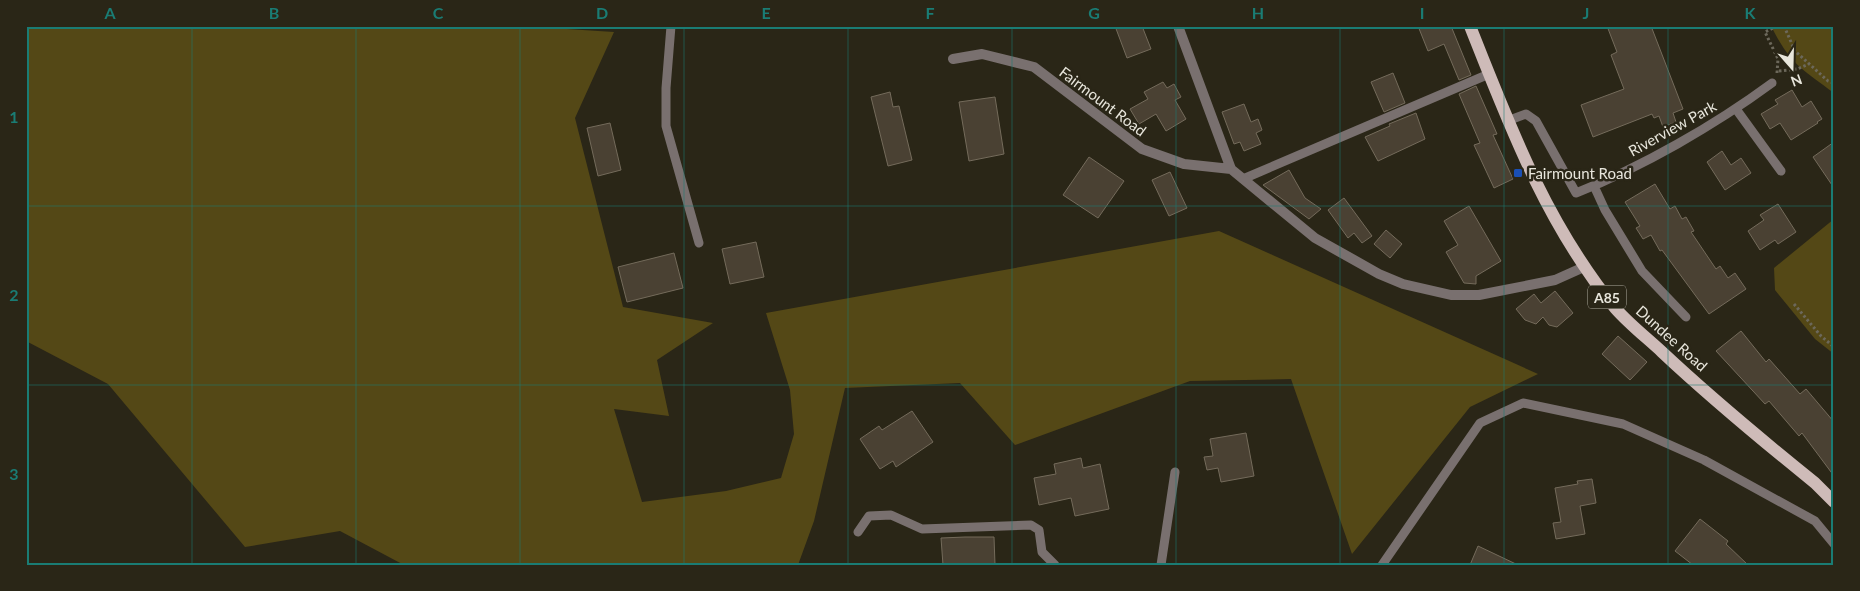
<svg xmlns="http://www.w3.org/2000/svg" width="1860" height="591" font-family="Lato,sans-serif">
	<rect width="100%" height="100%" fill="#2a2617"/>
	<!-- green -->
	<path fill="#544816" d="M26,26H520L614,32L575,118L623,307L713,323L657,360L669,416L614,409L642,502L726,491L781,478L794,434L790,390L766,313L1219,231L1538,374L1470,407L1352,554L1291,379L1190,381L1015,445L960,383L845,388L814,521L798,565H404L340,531L245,547L108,384L26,341Z
		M1771,26H1834V93C1801,68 1791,65 1771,26Z
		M1834,219V354L1815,339L1775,290L1774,268Z"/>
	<!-- building -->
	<path fill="#4a4133" stroke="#746b5b" d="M1115,26H1142L1151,49L1127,58Z
		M1418,26H1451L1471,75L1459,80L1444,44L1428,51Z
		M1607,26H1651L1683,109L1673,113L1676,122L1663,127L1659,116L1654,118L1652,114L1593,137L1581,105L1624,89L1611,55L1617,52Z
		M1393,73L1405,103L1384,112L1371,82Z
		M1163,82L1167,88L1174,84L1181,97L1175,100L1186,119L1166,131L1156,114L1139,124L1130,109L1148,99L1144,92Z
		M1476,86L1497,134L1493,135L1513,179L1494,188L1474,145L1480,143L1459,94Z
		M1792,90L1802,107L1811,101L1822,119L1817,122L1818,123L1791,140L1780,123L1770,129L1761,114L1778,104L1775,100Z
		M890,92L893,107L899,106L912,160L888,166L871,97Z
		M995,97L1004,154L969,161L959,102Z
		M1244,104L1251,122L1258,119L1262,130L1256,133L1261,144L1244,151L1240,142L1234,144L1222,112Z
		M1416,113L1425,139L1378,161L1365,137L1390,126L1389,124Z
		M610,123L621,170L598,176L587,128Z
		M1834,142V188L1813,157Z
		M1722,151L1731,165L1741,158L1751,173L1725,190L1707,162Z
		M1089,157L1124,181L1098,218L1063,195Z
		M1289,170L1305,198L1321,209L1309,219L1263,185Z
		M1170,172L1187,208L1169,216L1152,180Z
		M1655,184L1670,209L1675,206L1682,219L1686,217L1694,231L1691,232L1716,269L1720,266L1728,278L1735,273L1746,289L1709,314L1662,250L1660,251L1651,235L1643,239L1636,228L1640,226L1625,202Z
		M1344,198L1372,236L1362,243L1354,233L1348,238L1328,210Z
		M1778,204L1796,232L1778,244L1775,240L1760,250L1748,231L1764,220L1760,215Z
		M1469,206L1501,261L1476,276V284L1464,283L1446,252L1458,245L1444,221Z
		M1386,230L1402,244L1390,258L1374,244Z
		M756,242L764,277L730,284L722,249Z
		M674,253L683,288L627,302L618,267Z
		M1555,291L1573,313L1557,327L1549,325L1543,317L1536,324L1525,320L1516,309L1534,294L1541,303Z
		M1741,331L1766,362L1769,359L1800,394L1806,389L1834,422V476L1802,433L1799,436L1769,401L1765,404L1716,351Z
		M1618,336L1647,362L1630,380L1602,354Z
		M912,411L933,442L896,467L893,461L880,469L860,439L879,426L882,430Z
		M1246,433L1254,476L1221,482L1218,468L1207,470L1204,457L1213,456L1210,439Z
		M1081,458L1083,468L1100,464L1109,509L1075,516L1071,498L1039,505L1034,478L1056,474L1054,464Z
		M1592,479L1596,503L1580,506L1585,534L1556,539L1553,523L1561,522L1555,488L1578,484L1577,481Z
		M1700,519L1728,541L1726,544L1748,565H1693L1675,551Z
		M965,537H994L995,565H943L941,538Z
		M1478,546L1518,565H1470Z"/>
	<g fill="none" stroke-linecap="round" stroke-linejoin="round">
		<!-- path -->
		<path stroke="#6c685b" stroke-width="3" stroke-dasharray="2.5 2.5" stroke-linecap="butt" d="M1784,26L1795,51L1828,81L1834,83
			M1832,26L1834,29
			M1779,71L1797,69L1809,64
			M1777,73L1778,59L1765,32L1777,26
			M1794,304L1821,336L1834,347"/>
		<!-- service -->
		<path stroke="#79706f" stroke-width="9" d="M671,26L666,88V126L699,243
			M1736,109L1781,171
			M1507,121L1526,114L1536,121L1576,193C1642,167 1715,125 1772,83
			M1243,179L1489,74
			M1594,186L1605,210L1642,271L1686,317
			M858,532L869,516L891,515L922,529L1031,525L1039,530L1042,552L1055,565
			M1161,565L1175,472
			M1382,565L1480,423L1523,403L1623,424L1704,460L1815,521L1834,544"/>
		<!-- minor -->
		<path stroke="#79706f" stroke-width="10" d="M1178,26L1231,169
			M953,59L982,54L1034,67L1142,149L1184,164L1231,169L1315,238L1379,274L1403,284L1451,295H1479L1555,280L1584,267"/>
		<!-- primary -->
		<path stroke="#cebbb8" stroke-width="12" d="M1470,26C1510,127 1546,223 1615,308C1629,324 1647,338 1662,352C1711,398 1763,441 1815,483L1834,502"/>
	</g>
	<!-- grid -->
	<path fill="none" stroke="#1a7c74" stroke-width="1" stroke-opacity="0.55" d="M192,26V565M356,26V565M520,26V565M684,26V565M848,26V565M1012,26V565M1176,26V565M1340,26V565M1504,26V565M1668,26V565M26,206H1834M26,385H1834"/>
	<!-- markers -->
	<rect fill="#1a4fb4" stroke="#2a2617" stroke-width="2" x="1513" y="168" width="10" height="10" rx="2.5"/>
	<g text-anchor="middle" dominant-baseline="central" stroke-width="5" stroke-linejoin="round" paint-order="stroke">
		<!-- shield labels -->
		<rect fill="#2a2617" stroke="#afaca1" stroke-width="1" x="1588" y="285.5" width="38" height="23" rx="4"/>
		<g font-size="14" font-weight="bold" fill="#e8e6dc">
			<text x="1607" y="297">A85</text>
		</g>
		<!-- street labels -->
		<g font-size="15" fill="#e8e6dc" stroke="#2a2617">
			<text transform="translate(1103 101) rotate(37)">Fairmount Road</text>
			<text transform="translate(1672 128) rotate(-29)">Riverview Park</text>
			<text transform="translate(1672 338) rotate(42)">Dundee Road</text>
		</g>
		<!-- poi labels -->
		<g font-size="15" fill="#e8e6dc" stroke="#2a2617" text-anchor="start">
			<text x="1528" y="173">Fairmount Road</text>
		</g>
	</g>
	<!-- border -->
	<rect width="1860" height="591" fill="none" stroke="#2a2617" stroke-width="55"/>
	<!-- north arrow -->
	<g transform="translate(1792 68) rotate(160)" stroke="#2a2617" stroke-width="4" paint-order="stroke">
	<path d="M0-4L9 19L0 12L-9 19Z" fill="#e8e6dc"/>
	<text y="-8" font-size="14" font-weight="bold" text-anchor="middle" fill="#e8e6dc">N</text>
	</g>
	<rect x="28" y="28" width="1804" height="536" fill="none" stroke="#1a7c74" stroke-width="2"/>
	<g font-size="16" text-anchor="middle" font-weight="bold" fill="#1a7c74">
		<text x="110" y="19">A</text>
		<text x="274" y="19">B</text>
		<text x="438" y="19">C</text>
		<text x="602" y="19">D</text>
		<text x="766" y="19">E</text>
		<text x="930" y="19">F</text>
		<text x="1094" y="19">G</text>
		<text x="1258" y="19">H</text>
		<text x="1422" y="19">I</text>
		<text x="1586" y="19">J</text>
		<text x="1750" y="19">K</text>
		<text x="14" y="123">1</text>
		<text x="14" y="301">2</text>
		<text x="14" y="480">3</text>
	</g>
</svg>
